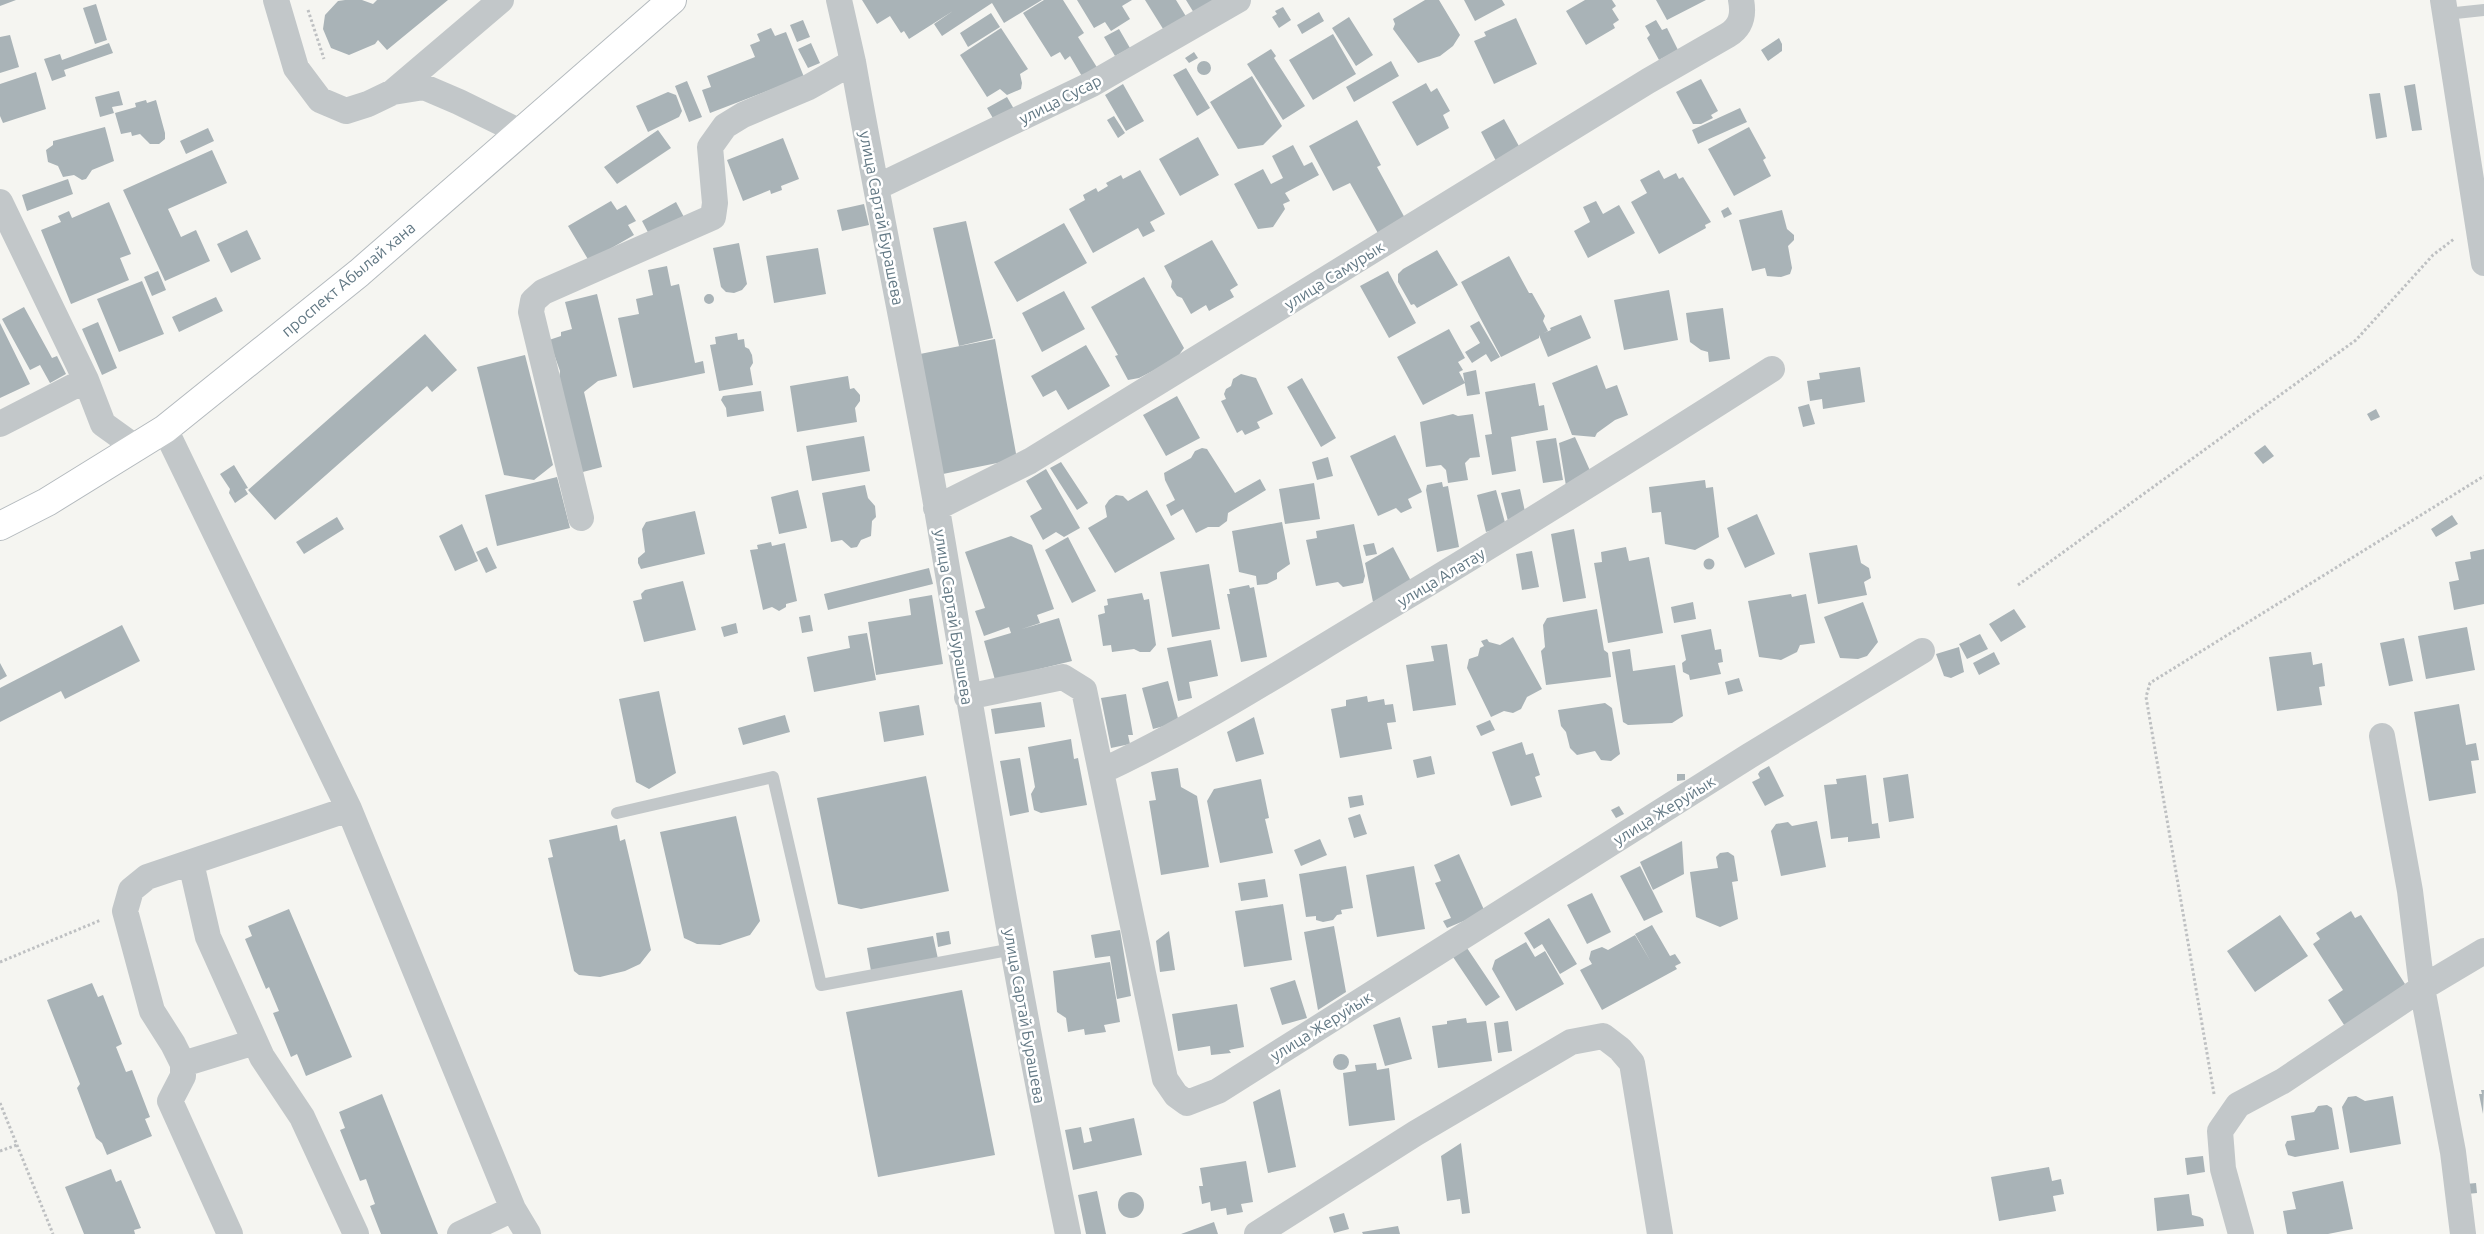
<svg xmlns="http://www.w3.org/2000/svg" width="2484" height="1234" font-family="Ubuntu,sans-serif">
	<rect width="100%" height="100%" fill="#f5f5f1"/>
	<!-- building -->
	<path fill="#a9b3b7" d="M0,0H16L0,6Z
		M345,0H362L373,4L377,0H448L387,50L378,40L375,44L349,55L331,48L323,29L325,15L338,1Z
		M862,0H1042L1004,23L992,3L942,36L934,24L953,11L909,39L904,31L901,33L890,16L877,24Z
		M1044,0H1063L1084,33L1078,37L1098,69L1083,78L1070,56L1065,60L1060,52L1051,57L1023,13Z
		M1077,0H1132L1122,6L1130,19L1111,31L1105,22L1094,28Z
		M1145,0H1176L1187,18L1165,32Z
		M1186,0H1215L1194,13Z
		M1425,0H1439L1460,35L1453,46L1440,56L1418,63L1393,29L1395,24L1393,19Z
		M1464,0H1502L1505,5L1475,21Z
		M1585,0H1612L1616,6L1612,9L1619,20L1613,24L1615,28L1586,45L1566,11Z
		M1656,0H1706L1667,20Z
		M96,4L107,40L95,44L83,8Z
		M1283,7L1291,20L1279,28L1272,17L1277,14L1275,11Z
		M1319,12L1324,21L1302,34L1297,25Z
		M991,13L1000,27L968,47L960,33Z
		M1349,17L1373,55L1356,66L1332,28Z
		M1516,18L1537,64L1494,84L1474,41L1486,36L1484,32Z
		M803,20L810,37L797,42L790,25Z
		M1656,20L1662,30L1667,28L1678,50L1659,60L1647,38L1650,35L1645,26Z
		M771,28L775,36L786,32L804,77L710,113L702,90L711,87L707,76L755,57L750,45L760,41L757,34Z
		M1001,28L1028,69L1020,74L1022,83L1021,89L1007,95L1000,89L987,97L960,55Z
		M1119,29L1130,48L1115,56L1104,37Z
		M1333,34L1356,74L1313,100L1289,60Z
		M10,35L19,67L0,73V37Z
		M1779,38L1782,44V51L1768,61L1761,50Z
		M109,43L113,53L64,70L66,76L52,81L44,59L60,54L62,60Z
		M811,43L820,63L808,68L798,49Z
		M1271,49L1276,56L1274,58L1305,106L1283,120L1247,64Z
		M1194,52L1198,58L1189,63L1185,58Z
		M1391,61L1399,76L1354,102L1346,87Z
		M1197 68a7 7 0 1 1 14 0a7 7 0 1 1-14 0Z
		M1186,68L1210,108L1197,116L1173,75Z
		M36,72L46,109L3,123L0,116V84Z
		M1252,76L1282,126L1263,145L1238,149L1210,102Z
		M1701,79L1718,111L1711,115L1713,118L1701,124H1693L1676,92Z
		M687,81L702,117L689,122L675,86Z
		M1426,83L1431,92L1437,88L1450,111L1443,115L1449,128L1417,146L1392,102Z
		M1123,84L1144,121L1126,131L1105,95Z
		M2415,84L2422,130L2412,131L2404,86Z
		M119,91L123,105L112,107L114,113L100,117L95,97Z
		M668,92L676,95L682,111L679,117L648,132L636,106Z
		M2380,93L2387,137L2376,139L2369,94Z
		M1007,97L1014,109L994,120L987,108Z
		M146,100L147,103L156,100L165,133V139L159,144H150L140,134L132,136L131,132L121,134L115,113L136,107L135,103Z
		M1740,108L1747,122L1698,144L1692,130Z
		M1114,116L1125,133L1118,138L1107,120Z
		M1504,119L1520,148L1496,161L1481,132Z
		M1357,120L1381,165L1377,167L1406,220L1379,235L1350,183L1333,191L1309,146Z
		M105,127L114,161L92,170L86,179L82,180L74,175L63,177L58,166L48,162L46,150L53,145V141Z
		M1749,127L1766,158L1763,160L1771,176L1734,196L1708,149Z
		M208,128L214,141L186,154L180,141Z
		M658,130L671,148L617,184L604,167Z
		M1198,137L1219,175L1180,196L1159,159Z
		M783,138L799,179L781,186L782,190L771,194L770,190L743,201L727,160Z
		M1293,145L1304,166L1312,162L1319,175L1285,193L1290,201L1283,204L1285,209L1273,227L1258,229L1234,184L1263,169L1271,184L1283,178L1272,156Z
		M212,150L227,183L168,209L181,237L196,230L210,261L165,281L123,190Z
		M1140,170L1165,214L1150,222L1155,231L1143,237L1138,228L1093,253L1069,209L1085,200L1083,195L1096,188L1098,192L1108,186L1106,183L1121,175L1123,179Z
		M1659,170L1664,179L1676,173L1679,179L1683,177L1711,222L1705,225L1706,228L1659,254L1631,202L1647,193L1640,180Z
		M68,179L73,194L27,211L22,195Z
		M611,201L617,210L626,205L636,221L628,225L634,235L589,261L568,226Z
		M1596,201L1603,214L1619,205L1635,233L1588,258L1574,231L1590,222L1583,207Z
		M109,202L131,254L120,258L129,280L71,304L41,230L61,222L58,216L69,211L72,218Z
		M676,202L685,219L651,238L642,221Z
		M864,204L869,225L842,231L837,210Z
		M1728,207L1732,214L1724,218L1721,211Z
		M1782,210L1787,229L1794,235V240L1788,246L1792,268L1790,274L1781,277L1767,276L1765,268L1752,271L1739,220Z
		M966,221L993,338L959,346L933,228Z
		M1064,223L1087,263L1017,302L994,262Z
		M247,230L261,259L231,273L217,244Z
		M1212,240L1238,285L1230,290L1234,297L1209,311L1206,305L1191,314L1182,298L1177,296L1171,287L1172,281L1164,266Z
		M739,243L747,284L742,290L734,293L726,292L721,287L713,248Z
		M818,248L826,294L774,303L766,256Z
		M1437,250L1458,285L1417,308L1414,304L1411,305L1398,282V274L1403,269Z
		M1509,256L1529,293H1532L1545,316L1543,321L1548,331L1544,333L1551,330L1550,328L1581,315L1591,338L1548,357L1539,335V338L1501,357L1461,282Z
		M667,266L671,286L679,284L695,363L703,361L705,373L633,388L618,318L639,314L636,299L653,295L648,270Z
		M158,271L166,290L152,296L144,277Z
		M1388,271L1416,323L1389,338L1360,286Z
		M1144,277L1184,348L1176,359L1139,378L1128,380L1115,356L1118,355L1091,307Z
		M142,281L164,334L119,352L97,299Z
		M1669,290L1678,340L1624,350L1614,300Z
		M1064,291L1085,329L1042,352L1022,313Z
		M704 299a5 5 0 1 1 10 0a5 5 0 1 1-10 0Z
		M597,294L617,376L598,381L584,392L602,467L579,473L559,379L560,371L549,340L561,336V332L572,329L565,302Z
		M216,297L223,311L179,332L172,317Z
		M24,307L52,358L57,356L66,374L50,383L40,365L30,370L2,319Z
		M1723,308L1730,359L1709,362L1708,352L1701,350L1690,342L1686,313Z
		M1479,321L1500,357L1491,362L1486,354L1472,363L1465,352L1480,343L1470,326Z
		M98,322L117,368L102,375L82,329Z
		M0,323L30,384L0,398Z
		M1449,329L1465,358L1458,362L1463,370L1459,372L1465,383L1423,405L1397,357Z
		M737,333L738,340L744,339L745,347L749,349L752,355L753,363L750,368L753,385L719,391L710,345L716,344L715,337Z
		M425,334L457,370L432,392L427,386L275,520L248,490Z
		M995,339L1017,459L938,475L915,355Z
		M1086,345L1110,386L1068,410L1056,390L1043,397L1031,376Z
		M525,355L553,465L534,480L504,475L477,367Z
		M1597,365L1606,389L1617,385L1628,415L1615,420L1597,433L1595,437L1572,435L1552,383Z
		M1860,367L1865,402L1823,409L1822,399L1810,401L1807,381L1820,379L1819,373Z
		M1476,370L1480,394L1467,396L1463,373Z
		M1241,374L1256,378L1273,414L1257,422L1260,428L1245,435L1242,430L1237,433L1221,401L1226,399L1224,394L1226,389L1231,386L1233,379Z
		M848,376L850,389L854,388L860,395V401L855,408L857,422L797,432L790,386Z
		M1302,378L1336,438L1321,447L1287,387Z
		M1535,383L1539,406L1544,405L1548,430L1511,437L1516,471L1492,475L1485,435L1492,434L1485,392Z
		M761,391L764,411L727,417L726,408L721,400L723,396Z
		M1177,396L1200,438L1166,456L1143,415Z
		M1809,404L1815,424L1803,427L1798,407Z
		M2376,409L2380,417L2371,421L2367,414Z
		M1453,414L1458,416L1473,414L1480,457L1470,458L1465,463L1468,480L1448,483L1446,470L1441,465L1426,467L1420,422Z
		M1395,435L1422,492L1408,499L1412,508L1401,513L1396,508L1378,516L1350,456Z
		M864,436L870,471L812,481L806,446Z
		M1575,437L1592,475L1566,486L1559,443Z
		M1556,438L1563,480L1543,483L1536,441Z
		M2265,445L2274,456L2263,464L2254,453Z
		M1202,448L1207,449L1235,493L1260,479L1266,490L1228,513L1227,521L1219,527H1208L1196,533L1183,509L1171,516L1166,505L1175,500L1165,480L1164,473L1191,458L1195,451Z
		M1328,457L1333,476L1317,480L1312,462Z
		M1061,462L1088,503L1077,510L1050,468Z
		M234,465L248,488L245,489L248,494L235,503L229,493L230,489L220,474Z
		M1046,469L1080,528L1064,537L1056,532L1043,540L1030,516L1042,509L1026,481Z
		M557,477L570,528L497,546L485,495Z
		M1705,480L1706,488L1713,487L1719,537L1695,550L1665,544L1661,512L1652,513L1649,487Z
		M1442,482L1443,487L1448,486L1459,547L1437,552L1426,490L1427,485Z
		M1314,483L1320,519L1285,524L1279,489Z
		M865,485L868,498L875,506L876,517L872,521L871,536L861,540L857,547L851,548L842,540L831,542L822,493Z
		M1520,489L1526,516L1508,521L1501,493Z
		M798,490L807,528L779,534L771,497Z
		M1147,490L1175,539L1115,573L1088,528L1107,517L1105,506L1109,500L1116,495L1123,496L1128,501Z
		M1496,490L1506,526L1486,532L1477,495Z
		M695,511L705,554L641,569L638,563V558L645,552L642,529L646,522Z
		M1757,514L1775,554L1745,568L1727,528Z
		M2452,515L2458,524L2436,537L2431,529Z
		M337,517L344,529L304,554L296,542Z
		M1282,522L1290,564L1277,573V579L1267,584L1257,585L1256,576L1239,572L1232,531Z
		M462,524L478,561L455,571L439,536Z
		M1354,524L1365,576L1363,583L1343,587L1338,582L1316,586L1306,540L1317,538L1316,531Z
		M1574,529L1586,598L1563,602L1551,534Z
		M1011,536L1032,545L1054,609L1037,615L1040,623L1022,629L1059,618L1072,661L995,680L984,641L1011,633L1009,627L984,636L975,611L985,608L965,552Z
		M1068,537L1096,591L1072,603L1045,550Z
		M771,542L772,546L785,543L797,601L786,604V607L779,611L772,607L763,610L750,550L758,549L757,545Z
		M1374,543L1377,554L1366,556L1363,545Z
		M1857,545L1861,563L1869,568L1871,578L1864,582L1867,595L1818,604L1809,553Z
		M487,547L497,568L486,573L476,552Z
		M1393,547L1411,581L1373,602L1365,563Z
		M1626,547L1629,561L1649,557L1663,633L1608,643L1594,563L1602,562L1601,552Z
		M2484,549V604L2454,610L2449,582L2459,580L2455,562L2471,559L2470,552Z
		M1532,551L1539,587L1522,590L1516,554Z
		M1703.5 564a5.5 5.5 0 1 1 11 0a5.5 5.5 0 1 1-11 0Z
		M1209,564L1220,629L1172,637L1160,572Z
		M929,568L933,584L828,610L824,594Z
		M683,581L696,630L644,642L633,601L642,599L641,594L645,590Z
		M1249,585L1250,588L1254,587L1267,657L1241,662L1227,594H1230L1229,589Z
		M1142,593L1144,600L1149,599L1156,645L1150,652H1140L1134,649L1112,652L1111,645L1103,646L1098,615L1105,613L1104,606L1108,605L1107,599Z
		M1791,594L1792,597L1806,594L1815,643L1800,645L1797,652L1781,660L1759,657L1748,601Z
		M932,595L943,664L876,675L868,622L911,615L909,599Z
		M1693,602L1696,619L1674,623L1671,607Z
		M1863,602L1878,642L1867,656L1858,659L1840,658L1824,617Z
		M1597,609L1604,650L1608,653L1611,677L1546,685L1541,651L1545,647L1543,625L1547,618Z
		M2014,609L2026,627L2001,642L1989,624Z
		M810,615L813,631L802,633L799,617Z
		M736,623L738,633L724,637L721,627Z
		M122,625L140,661L65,699L61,691L0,722V688Z
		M2467,627L2475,670L2426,679L2418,636Z
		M1711,629L1715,650L1721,649L1723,662L1718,663L1721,674L1690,680L1689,675L1683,672L1682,663L1686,660L1681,635Z
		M867,633L876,680L814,692L807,657L850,648L848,636Z
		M1980,634L1988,649L1967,659L1959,644Z
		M1513,637L1542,689L1527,697L1521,709L1513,713L1504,711L1491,717L1467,668L1469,659L1478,656L1480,648L1484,646L1481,641L1487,639L1489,642L1500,645Z
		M2404,638L2413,681L2389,686L2380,643Z
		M1211,640L1218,676L1189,682L1192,698L1178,701L1167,648Z
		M1447,644L1456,705L1413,711L1406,665L1434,661L1431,646Z
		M1959,647L1964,672L1951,678L1944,676L1936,654Z
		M1630,649L1633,671L1675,665L1683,716L1672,723L1628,725L1623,722L1612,652Z
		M1994,652L2000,664L1979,675L1973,663Z
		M2311,652L2313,665L2322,663L2325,686L2319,687L2322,705L2277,711L2269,657Z
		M0,663L7,676L0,680Z
		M1739,678L1743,691L1728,695L1725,682Z
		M1168,681L1179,722L1153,729L1142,688Z
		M659,691L676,773L649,789L636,782L619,699Z
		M1126,694L1133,735H1128L1130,744L1111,748L1101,698Z
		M1367,696L1368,702L1384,699L1385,705L1393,704L1396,722L1387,723L1392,749L1340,758L1331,709L1346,706V700Z
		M1041,702L1045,727L995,734L991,709Z
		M1605,703L1612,708L1620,754L1611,761L1601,760L1595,751L1577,755L1570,748L1566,732L1561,726L1558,710Z
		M2459,704L2466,745L2476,743L2479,760L2471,761L2476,793L2429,801L2414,712Z
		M919,705L924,735L884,742L879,712Z
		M785,715L790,732L743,745L738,728Z
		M1254,717L1264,754L1236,762L1227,732Z
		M1490,720L1495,730L1481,736L1476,726Z
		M1071,739L1074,759L1078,758L1087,805L1041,813L1034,810L1031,794L1035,787L1028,747Z
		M1522,742L1526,755L1533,753L1540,775L1535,777L1542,797L1511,806L1492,752Z
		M1431,756L1435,774L1417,778L1413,760Z
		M1020,758L1029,812L1010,816L1000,761Z
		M1769,766L1784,796L1765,806L1752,782L1760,778L1758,774L1760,771Z
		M1178,768L1181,787L1197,796L1209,867L1161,875L1149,801L1156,800L1151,772Z
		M1677,774H1685V780L1677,781Z
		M1908,774L1914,818L1889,822L1883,778Z
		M1866,775L1872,824L1878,823L1880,838L1848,842V837L1831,839L1824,785L1837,784L1836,779Z
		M926,776L949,891L861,909L838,904L817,798Z
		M1261,779L1269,818L1265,819L1273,853L1220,863L1207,801L1214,789Z
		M1362,795L1364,805L1350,808L1348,797Z
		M1619,806L1624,814L1616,818L1611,810Z
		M1360,814L1367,834L1354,838L1348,818Z
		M736,816L760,921L750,935L720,945L697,944L684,938L660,832Z
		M1817,821L1826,867L1781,876L1771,831L1776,824L1788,822L1792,826Z
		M617,825L620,841L625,839L651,950L640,964L625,971L600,977L579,975L574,971L548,858L553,857L549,840Z
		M1320,839L1327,855L1301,866L1294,850Z
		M1682,841L1684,874L1653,890L1640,862Z
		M1728,852L1734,856L1738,881L1732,882L1738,919L1720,927L1696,917L1690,872L1718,868L1716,857L1720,853Z
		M1459,854L1485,912L1447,928L1443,921L1451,918L1435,883L1441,881L1434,865Z
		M1346,866L1353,908L1341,910L1342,914L1337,915L1333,920L1323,922L1316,920V916L1306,917L1299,874Z
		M1414,866L1425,929L1377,937L1366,875Z
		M1640,866L1663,912L1644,921L1620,876Z
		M1265,879L1268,897L1241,901L1238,883Z
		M1592,893L1611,932L1587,944L1567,905Z
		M1283,904L1292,960L1244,967L1235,911Z
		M289,909L352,1057L306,1076L297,1054L291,1057L273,1013L279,1011L269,987L266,989L245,939L252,936L248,926Z
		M2351,911L2355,918L2361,915L2405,984L2348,1031L2328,1000L2343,990L2313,944L2320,939L2316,933Z
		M2280,915L2308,956L2255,992L2227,951Z
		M1549,918L1577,964L1560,974L1542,944L1534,949L1524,933Z
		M1652,925L1670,956L1675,954L1681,963L1675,966L1677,969L1602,1010L1580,970L1592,964L1589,959L1591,951L1602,947L1608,950L1635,935L1651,962L1635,934Z
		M1334,926L1346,992L1318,1010L1304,932Z
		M1120,930L1131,996L1117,999L1110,956L1095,958L1091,935Z
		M949,931L951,944L938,947L936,933Z
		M1169,931L1175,970L1160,972L1156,941Z
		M933,936L938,959L871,971L867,948Z
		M1526,942L1535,957L1545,951L1564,984L1516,1011L1492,969L1495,960Z
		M1467,948L1500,997L1486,1006L1453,957Z
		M1110,962L1120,1022L1104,1025L1106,1032L1085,1035L1084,1029L1068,1032L1066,1018L1057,1012L1053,971Z
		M1295,980L1307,1018L1282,1025L1270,988Z
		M92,983L98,997L103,995L122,1044L116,1047L126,1072L132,1070L150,1117L145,1119L152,1136L107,1155L102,1143L96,1138L77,1088L80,1084L47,1000Z
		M962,990L995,1155L878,1177L846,1012Z
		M1237,1004L1244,1047L1229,1050L1231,1053L1211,1055L1210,1046L1178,1051L1172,1014Z
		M1400,1017L1412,1059L1385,1066L1373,1025Z
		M1466,1018L1467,1023L1486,1021L1492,1061L1438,1068L1432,1026L1447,1024V1021Z
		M1508,1021L1512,1051L1498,1053L1494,1023Z
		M1333 1062a8 8 0 1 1 16 0a8 8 0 1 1-16 0Z
		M1376,1063L1377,1070L1389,1068L1395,1120L1349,1126L1343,1073L1356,1071L1355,1065Z
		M1280,1089L1296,1167L1268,1173L1253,1102Z
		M2481,1090H2484L2483,1114L2479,1094H2482Z
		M382,1094L438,1234H381L370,1206L375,1204L366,1179L360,1181L340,1130L345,1128L339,1112Z
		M2356,1096L2365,1101L2393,1096L2401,1144L2350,1153L2342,1107L2348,1097Z
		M2327,1105L2332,1108L2339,1149L2295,1157L2288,1155L2285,1145L2287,1141L2295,1140L2291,1116L2314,1112L2318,1106Z
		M1134,1118L1142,1155L1073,1170L1065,1130L1081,1127L1084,1143L1092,1141L1089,1128Z
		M1461,1143L1470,1213L1462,1214L1460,1199L1447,1201L1441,1156Z
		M2203,1156L2205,1172L2187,1175L2185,1158Z
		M1246,1161L1253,1202L1241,1204L1243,1212L1227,1215L1226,1208L1211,1211L1210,1202L1202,1204L1199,1186H1203L1200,1168Z
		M2049,1167L2052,1181L2061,1179L2064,1194L2053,1196L2056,1211L1999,1221L1991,1177Z
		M111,1169L116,1182L121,1180L141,1228L134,1230L135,1234H84L65,1187Z
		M2343,1181L2353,1229L2328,1234H2287L2283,1211L2296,1209L2292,1192Z
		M2476,1183L2477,1193L2467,1194L2466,1184Z
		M1097,1191L1106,1234H1086L1078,1195Z
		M1118 1205a13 13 0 1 1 26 0a13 13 0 1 1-26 0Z
		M2189,1194L2192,1215L2200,1217L2203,1219L2204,1226L2157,1231L2154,1198Z
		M1344,1213L1349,1229L1334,1233L1329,1217Z
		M1214,1222L1218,1234H1181Z
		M1398,1226L1400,1234H1363L1362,1232Z"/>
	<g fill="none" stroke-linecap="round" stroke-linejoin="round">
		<defs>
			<path id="secondary" d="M0,526L47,502L165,429L359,273L672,0"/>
		</defs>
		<!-- secondary casing -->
		<use href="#secondary" stroke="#b4babe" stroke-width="30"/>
		<!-- path -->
		<path stroke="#bec0c2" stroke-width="3" stroke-dasharray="2.5 2.5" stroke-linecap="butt" d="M308,10L324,59
			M2018,585L2356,340L2433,255L2454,239
			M0,962L101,920
			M2214,1094L2146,697L2150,683L2484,476
			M0,1103L53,1234
			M0,1151L17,1145"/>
		<!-- service -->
		<path stroke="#c2c7c9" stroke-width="12" d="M2446,14L2484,10
			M617,813L773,777L821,985L1013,949"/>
		<!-- minor -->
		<path stroke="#c2c7c9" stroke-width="26" d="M276,0L296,68L320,100L346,111L368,104L393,92L501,0
			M839,0L853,62C879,211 911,360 937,509C978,751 1018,993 1068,1234
			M2443,0L2484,263
			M393,92L424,87L459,102L520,132
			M877,187L1092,84L1238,0
			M0,202L86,380L103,424L135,447
			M0,424L86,380
			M165,429L349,809L513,1209L528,1234
			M936,508L1030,461L1648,81L1728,35C1741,27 1744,15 1741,0
			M581,518L531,312L533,301L543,292L713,217L715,203L710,147L725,126L743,115L809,87L853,62
			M967,697L1063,677L1084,690L1165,1079L1176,1095L1187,1103L1218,1091L1749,756L1922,651
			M2382,736L2410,891L2422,988L2453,1152L2463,1234
			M1102,771C1188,731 1270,679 1351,630C1493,545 1633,458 1772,369
			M191,863L208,937L262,1057L302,1117L356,1234
			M183,1064L255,1042
			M230,1234L170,1101L183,1076V1064L173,1044L152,1011L125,911L131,890L147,877L349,809
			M460,1234L513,1209
			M1257,1234L1416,1133L1571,1042L1603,1036L1620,1049L1632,1063L1660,1234
			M2241,1234L2223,1169L2220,1131L2238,1105L2283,1081L2422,988L2484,951"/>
		<!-- secondary -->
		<use href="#secondary" stroke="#fff" stroke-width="28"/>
	</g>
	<g text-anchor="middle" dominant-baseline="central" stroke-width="5" stroke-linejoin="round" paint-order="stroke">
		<!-- street labels -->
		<g font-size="16" fill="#627884" stroke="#fff">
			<text transform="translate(1060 99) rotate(-27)">улица Сусар</text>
			<text transform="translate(882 218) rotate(79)">улица Сартай Бурашева</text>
			<text transform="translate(1334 275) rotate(-32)">улица Самурык</text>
			<text transform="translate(348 279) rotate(-40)">проспект Абылай хана</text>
			<text transform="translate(1441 577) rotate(-31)">улица Алатау</text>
			<text transform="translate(954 617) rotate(81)">улица Сартай Бурашева</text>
			<text transform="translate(1664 810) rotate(-32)">улица Жеруйык</text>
			<text transform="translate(1025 1016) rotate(80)">улица Сартай Бурашева</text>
			<text transform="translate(1321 1026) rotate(-32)">улица Жеруйык</text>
		</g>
	</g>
</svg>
